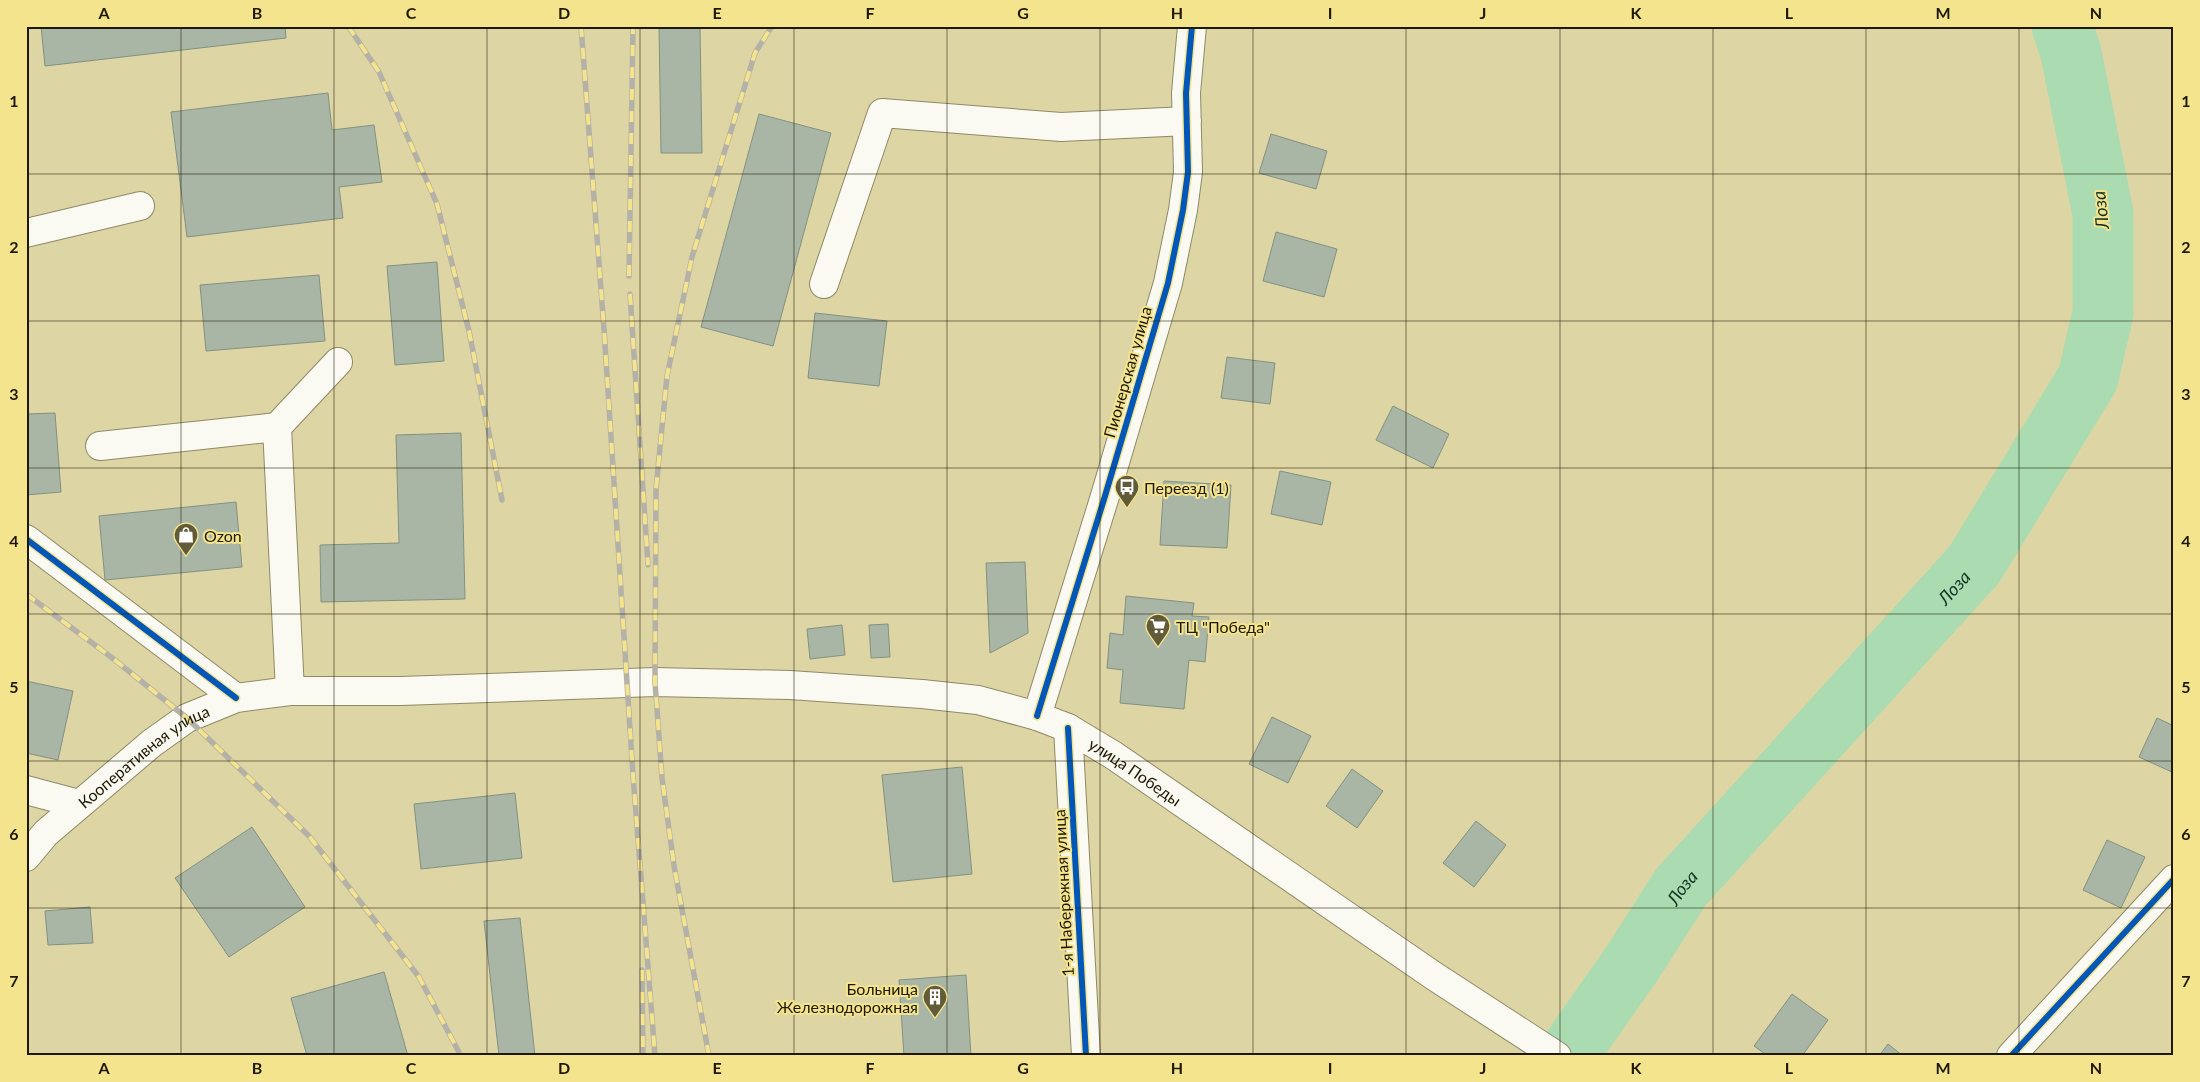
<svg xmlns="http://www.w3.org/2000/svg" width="2200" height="1082" font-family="Lato,sans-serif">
	<rect width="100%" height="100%" fill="#ded5a5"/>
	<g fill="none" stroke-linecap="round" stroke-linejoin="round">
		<!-- river -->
		<path stroke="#abdbb0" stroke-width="61" id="s1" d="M1567,1056L1631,965L1681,887L1974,565L2088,378L2103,313V214L2071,53L2062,26"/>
	</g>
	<!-- building -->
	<path fill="#a9b6a6" stroke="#839180" d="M41,26H285L286,38L45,66Z
		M659,26H700L702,153H661Z
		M328,93L332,130L374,125L382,182L339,187L343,218L187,237L171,112Z
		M759,114L831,133L773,346L701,327Z
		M1271,134L1327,151L1316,189L1259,173Z
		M1276,232L1337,249L1324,297L1263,281Z
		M437,262L444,361L395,365L387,266Z
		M319,275L325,341L206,351L200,285Z
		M815,313L887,321L879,386L808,378Z
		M1227,357L1275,363L1270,404L1221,398Z
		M1393,406L1449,434L1433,468L1376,440Z
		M55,413L61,492L26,495V414Z
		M461,433L465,599L321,602L320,545L399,543L396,435Z
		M1280,471L1331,482L1322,525L1271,514Z
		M1164,481L1231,485L1227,548L1160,545Z
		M236,502L242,567L105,580L99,516Z
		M1025,562L1028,633L990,653L986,563Z
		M1126,596L1194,603L1192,616L1209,617L1205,662L1189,660L1184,709L1120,703L1123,670L1107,668L1110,633L1123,635Z
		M888,624L890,657L871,658L869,625Z
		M842,625L845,655L810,659L807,629Z
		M26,681L73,691L58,760L26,753Z
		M1272,717L1311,736L1288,783L1249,764Z
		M2157,718L2174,726V773L2139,757Z
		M962,767L972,874L893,882L882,775Z
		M1352,769L1383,791L1357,828L1326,806Z
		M515,793L522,858L421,869L414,804Z
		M1476,821L1506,845L1474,887L1443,863Z
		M252,827L305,907L229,957L175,878Z
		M2107,840L2145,857L2121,908L2083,890Z
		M90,907L93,943L48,945L45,911Z
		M520,918L535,1056H499L484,921Z
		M384,972L408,1056H307L291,998Z
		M966,975L971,1056H904L899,980Z
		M1792,994L1828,1020L1802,1056H1768L1754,1046Z
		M1888,1044L1903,1056H1879Z"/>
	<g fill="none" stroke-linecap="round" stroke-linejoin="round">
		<defs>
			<path id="minor" d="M26,233L140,206
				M824,284L882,113L1061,127L1187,121
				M277,427L290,691
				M100,446L277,427L338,362
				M26,539L236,698
				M1037,716L1105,496L1168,283L1183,210L1188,172L1186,93L1192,26
				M1068,728L1086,1056
				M26,790L79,804
				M2011,1056L2174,879"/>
			<g id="major">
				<path id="s2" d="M26,857L46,833L152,743L187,718L236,698L290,691H401L655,682L790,685L922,694L978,700L1037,716L1068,728L1113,755L1434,976L1557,1056"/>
			</g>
		</defs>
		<!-- minor casing -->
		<use href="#minor" stroke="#8f8966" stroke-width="30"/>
		<!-- major casing -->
		<use href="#major" stroke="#8f8966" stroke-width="30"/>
		<!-- minor -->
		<use href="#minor" stroke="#faf9f2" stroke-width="28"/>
		<!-- major -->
		<use href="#major" stroke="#faf9f2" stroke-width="28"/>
		<defs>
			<path id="rail" d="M348,26L379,72L437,204L469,331L502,500
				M581,26L604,329L633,775L655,1056
				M629,276L633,26
				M630,294L648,565
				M26,594L111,657L187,718L309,836L419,977L461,1056
				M642,970L643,1056
				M709,1056L674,866L662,778L655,682L656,489L667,376L692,257L755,53L772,26"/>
		</defs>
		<!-- rail casing -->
		<use href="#rail" stroke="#b4b1a6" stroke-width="5.5"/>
		<!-- rail -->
		<use href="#rail" stroke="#f5e48e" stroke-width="4" stroke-dasharray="11" stroke-linecap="butt"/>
		<defs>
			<path id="cycleway" d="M26,539L236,698
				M1037,716L1105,496L1168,283L1183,210L1188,172L1186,93L1192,26
				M1068,728L1086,1056
				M2011,1056L2174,879"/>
		</defs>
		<!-- cycleway casing -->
		<use href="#cycleway" stroke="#f5e48e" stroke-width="9"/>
		<!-- cycleway -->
		<use href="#cycleway" stroke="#0057b8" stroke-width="6"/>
	</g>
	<!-- grid -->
	<path fill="none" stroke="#1e1900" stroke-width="1" stroke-opacity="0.55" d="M181,26V1056M334,26V1056M487,26V1056M640,26V1056M794,26V1056M947,26V1056M1100,26V1056M1253,26V1056M1406,26V1056M1560,26V1056M1713,26V1056M1866,26V1056M2019,26V1056M26,174H2174M26,321H2174M26,468H2174M26,614H2174M26,761H2174M26,908H2174"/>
	<!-- icons -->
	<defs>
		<symbol id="bus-pin" viewBox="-11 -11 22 30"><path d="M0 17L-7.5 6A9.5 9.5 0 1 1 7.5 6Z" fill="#615b3a" stroke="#f5e48e"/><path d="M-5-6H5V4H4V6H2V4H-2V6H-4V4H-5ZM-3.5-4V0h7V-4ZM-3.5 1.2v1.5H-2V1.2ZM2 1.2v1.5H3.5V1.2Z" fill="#fff"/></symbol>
		<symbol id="shop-pin" viewBox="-11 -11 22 30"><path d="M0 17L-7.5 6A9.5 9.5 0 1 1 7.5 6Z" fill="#615b3a" stroke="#f5e48e"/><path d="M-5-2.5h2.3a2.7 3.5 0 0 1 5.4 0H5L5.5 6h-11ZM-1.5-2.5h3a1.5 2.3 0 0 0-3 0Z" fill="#fff"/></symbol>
		<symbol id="supermarket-pin" viewBox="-11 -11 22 30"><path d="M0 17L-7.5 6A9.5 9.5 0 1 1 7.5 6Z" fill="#615b3a" stroke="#f5e48e"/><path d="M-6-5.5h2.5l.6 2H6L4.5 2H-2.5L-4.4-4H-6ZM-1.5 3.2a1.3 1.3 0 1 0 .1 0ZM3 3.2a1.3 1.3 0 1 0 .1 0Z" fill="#fff"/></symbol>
		<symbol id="building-pin" viewBox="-11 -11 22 30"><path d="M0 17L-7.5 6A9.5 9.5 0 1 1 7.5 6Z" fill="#615b3a" stroke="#f5e48e"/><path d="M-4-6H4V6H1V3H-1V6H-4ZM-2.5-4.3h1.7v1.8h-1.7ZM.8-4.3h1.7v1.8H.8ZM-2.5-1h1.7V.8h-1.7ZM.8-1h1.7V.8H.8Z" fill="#fff"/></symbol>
	</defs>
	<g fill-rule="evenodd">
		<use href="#bus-pin" x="1113" y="473" width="28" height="38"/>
		<use href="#shop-pin" x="172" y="521" width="28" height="38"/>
		<use href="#supermarket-pin" x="1144" y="612" width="28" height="38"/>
		<use href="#building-pin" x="921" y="983" width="28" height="38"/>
	</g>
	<g text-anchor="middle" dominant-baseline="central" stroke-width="4" stroke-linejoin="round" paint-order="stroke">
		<!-- street labels -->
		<g font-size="16" fill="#1e1900" stroke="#f5e48e">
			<text transform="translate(1127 372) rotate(-74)">Пионерская улица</text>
			<text stroke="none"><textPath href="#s2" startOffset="156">Кооперативная улица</textPath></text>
			<text stroke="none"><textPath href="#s2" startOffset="1184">улица Победы</textPath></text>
			<text transform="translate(1063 893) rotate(-93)">1-я Набережная улица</text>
		</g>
		<!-- poi labels -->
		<g font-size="16" fill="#1e1900" stroke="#f5e48e" text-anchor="start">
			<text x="1144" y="487">Переезд (1)</text>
			<text x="204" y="535">Ozon</text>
			<text x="1176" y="626">ТЦ "Победа"</text>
			<text x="918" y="988" text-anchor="end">Больница<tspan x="918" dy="18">Железнодорожная</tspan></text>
		</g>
		<!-- water labels -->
		<g font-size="18" font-style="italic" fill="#143423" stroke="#f5e48e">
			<text transform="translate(2100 210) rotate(-96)">Лоза</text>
			<text stroke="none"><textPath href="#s1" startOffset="609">Лоза</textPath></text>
			<text stroke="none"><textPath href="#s1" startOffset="204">Лоза</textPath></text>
		</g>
	</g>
	<!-- border -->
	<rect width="2200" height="1082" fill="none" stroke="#f5e48e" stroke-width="55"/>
	<rect x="28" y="28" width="2144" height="1026" fill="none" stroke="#1e1900" stroke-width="2"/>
	<g font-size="16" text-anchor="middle" font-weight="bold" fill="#1e1900">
		<text x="104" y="19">A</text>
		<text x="257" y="19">B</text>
		<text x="411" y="19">C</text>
		<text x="564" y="19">D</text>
		<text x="717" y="19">E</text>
		<text x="870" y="19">F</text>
		<text x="1023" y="19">G</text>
		<text x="1177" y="19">H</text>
		<text x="1330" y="19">I</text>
		<text x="1483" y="19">J</text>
		<text x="1636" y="19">K</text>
		<text x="1789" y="19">L</text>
		<text x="1943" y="19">M</text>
		<text x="2096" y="19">N</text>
		<text x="14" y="107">1</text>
		<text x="2186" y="107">1</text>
		<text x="14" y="253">2</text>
		<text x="2186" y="253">2</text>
		<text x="14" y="400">3</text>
		<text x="2186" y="400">3</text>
		<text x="14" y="547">4</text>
		<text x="2186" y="547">4</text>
		<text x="14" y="693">5</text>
		<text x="2186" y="693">5</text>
		<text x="14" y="840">6</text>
		<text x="2186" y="840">6</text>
		<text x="14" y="987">7</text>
		<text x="2186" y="987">7</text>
		<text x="104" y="1074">A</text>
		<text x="257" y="1074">B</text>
		<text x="411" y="1074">C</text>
		<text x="564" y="1074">D</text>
		<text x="717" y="1074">E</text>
		<text x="870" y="1074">F</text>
		<text x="1023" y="1074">G</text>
		<text x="1177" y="1074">H</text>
		<text x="1330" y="1074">I</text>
		<text x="1483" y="1074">J</text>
		<text x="1636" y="1074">K</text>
		<text x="1789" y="1074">L</text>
		<text x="1943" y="1074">M</text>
		<text x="2096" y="1074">N</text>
	</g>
</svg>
